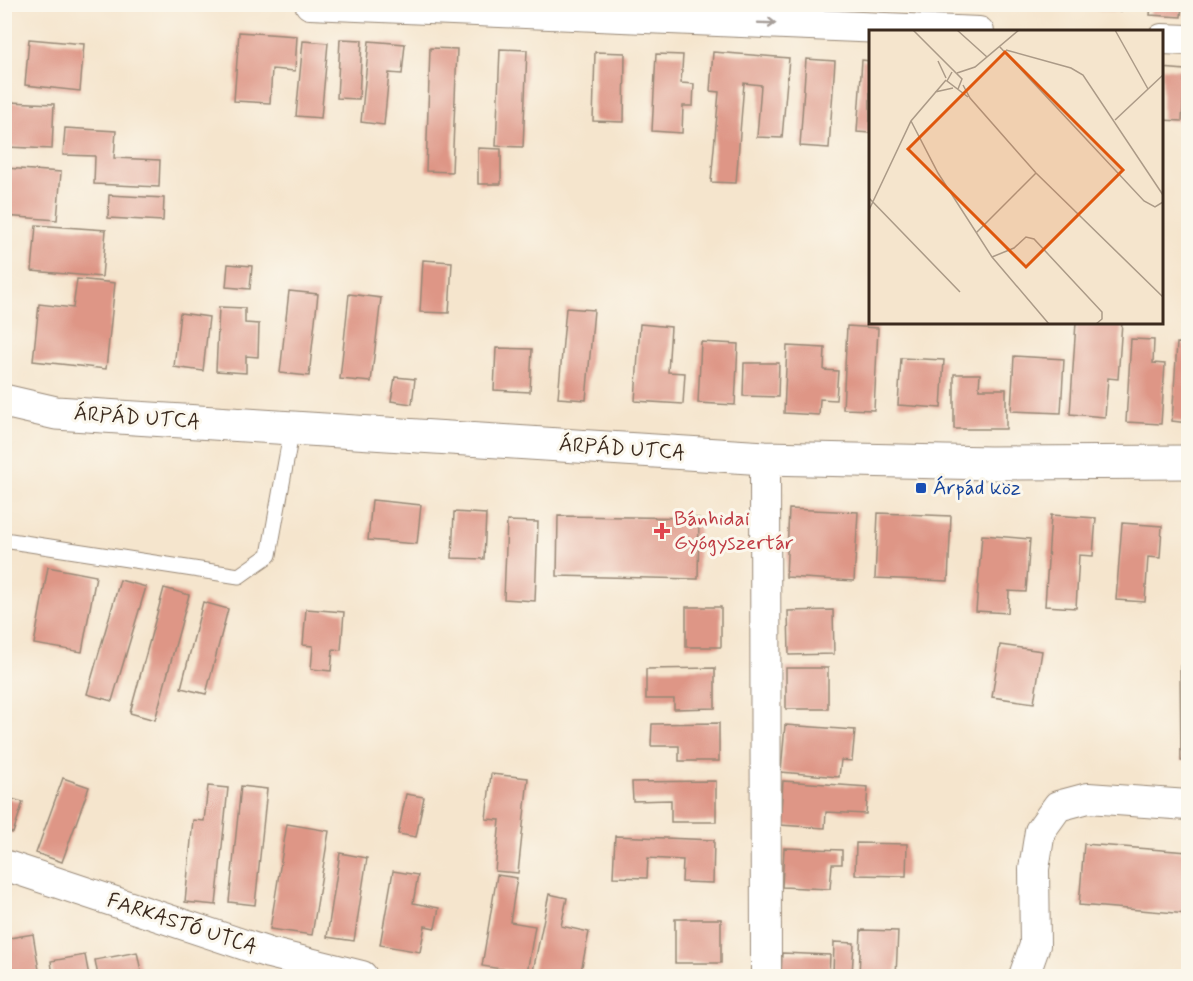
<svg xmlns="http://www.w3.org/2000/svg" width="1193" height="981" viewBox="0 0 1193 981" font-family="Mynerve,sans-serif">
<style>
.building{fill:#de9686}
.lines{fill:none;stroke-linecap:round;stroke-linejoin:round}
.service-casing{stroke:#988876;stroke-width:17}
.minor-casing{stroke:#988876;stroke-width:32}
.tertiary-casing{stroke:#988876;stroke-width:35}
.service{stroke:#fff;stroke-width:15}
.minor{stroke:#fff;stroke-width:30}
.tertiary{stroke:#fff;stroke-width:33}
.oneway{stroke:#a79f9a}
.transit-dot{fill:#1a4fb4;stroke:#fbf7ec;stroke-width:2}
.health-dot{fill:#e0444e;stroke:#fbf7ec;stroke-width:2}
.labels{text-anchor:middle;dominant-baseline:central;stroke-width:6;stroke-linejoin:round;paint-order:stroke}
.street-label{font-size:21px;fill:#3b2a1e;stroke:#fbf7ec}
.transit-label{font-size:21px;fill:#164399;stroke:#fbf7ec;text-anchor:start}
.health-label{font-size:21px;fill:#be3a42;stroke:#fbf7ec;text-anchor:start}
.inset-road{fill:none;stroke:#ab9a87;stroke-width:1.5}
.view{fill:#df570d;fill-opacity:0.15;stroke:#df570d;stroke-width:3}
.inset-edge{fill:none;stroke:#3b2a1e;stroke-width:3}
</style>
<rect width="100%" height="100%" fill="#fbf7ec"/>
<filter id="ink" filterUnits="userSpaceOnUse"><feTurbulence type="fractalNoise" baseFrequency=".0167" numOctaves="2"/><feDisplacementMap in="SourceGraphic" scale="12" xChannelSelector="R" yChannelSelector="G"/><feConvolveMatrix kernelMatrix="1 2 1 2 8 2 1 2 1" color-interpolation-filters="sRGB"/></filter>
<filter id="wash" filterUnits="userSpaceOnUse"><feTurbulence type="fractalNoise" baseFrequency=".008" numOctaves="4" result="noise"/><feDisplacementMap in="SourceGraphic" scale="24" xChannelSelector="R" yChannelSelector="G"/><feGaussianBlur stdDeviation="1.35" result="paint"/><feColorMatrix in="noise" values="0 0 0 0 0 0 0 0 0 0 0 0 0 0 0 0 0 1.4 0 .05"/><feComposite in="paint" operator="in"/></filter>
<g filter="url(#wash)">
<rect width="100%" height="100%" fill="#f5e5cd"/>
<g id="blocks">
<path class="building" d="M 1029,4 L 1059,4 L 1059,8 L 1029,6 Z
M 1096,4 L 1120,4 L 1120,11 L 1096,10 Z
M 1151,4 L 1182,4 L 1181,17 L 1150,15 Z
M 239,32 L 297,36 L 295,71 L 272,69 L 270,103 L 234,101 Z
M 29,39 L 84,44 L 80,91 L 25,85 Z
M 340,39 L 362,40 L 359,99 L 337,98 Z
M 303,41 L 328,43 L 321,118 L 296,116 Z
M 369,41 L 405,44 L 402,74 L 389,73 L 384,125 L 361,122 Z
M 430,48 L 457,49 L 452,172 L 426,171 Z
M 500,49 L 527,50 L 523,147 L 496,146 Z
M 595,52 L 625,53 L 624,122 L 593,121 Z
M 713,52 L 789,58 L 782,138 L 757,137 L 761,85 L 744,83 L 736,183 L 711,182 L 719,92 L 710,91 Z
M 656,54 L 683,55 L 681,83 L 694,84 L 693,106 L 683,106 L 682,133 L 652,131 Z
M 806,59 L 835,61 L 829,148 L 800,146 Z
M 862,60 L 870,61 L 870,133 L 857,132 Z
M 1162,68 L 1185,70 L 1182,121 L 1162,120 Z
M 9,102 L 54,104 L 52,149 L 7,147 Z
M 65,128 L 116,131 L 114,158 L 160,160 L 159,187 L 94,184 L 95,156 L 63,155 Z
M 478,148 L 501,149 L 501,184 L 478,184 Z
M 5,168 L 61,172 L 57,220 L 4,216 Z
M 109,195 L 164,198 L 163,221 L 108,218 Z
M 36,225 L 106,230 L 102,277 L 32,271 Z
M 423,260 L 452,262 L 449,313 L 420,312 Z
M 228,264 L 252,266 L 250,289 L 226,287 Z
M 77,279 L 115,283 L 106,369 L 33,361 L 39,304 L 73,308 Z
M 289,291 L 318,294 L 309,376 L 280,373 Z
M 349,294 L 381,298 L 371,382 L 340,379 Z
M 219,307 L 245,308 L 245,323 L 259,324 L 258,357 L 246,356 L 246,373 L 216,371 Z
M 566,308 L 594,310 L 586,400 L 558,398 Z
M 180,313 L 209,317 L 203,371 L 174,367 Z
M 1076,322 L 1122,322 L 1118,379 L 1108,378 L 1105,417 L 1070,414 Z
M 640,324 L 671,327 L 668,372 L 685,373 L 683,404 L 635,401 Z
M 847,326 L 878,328 L 874,410 L 843,409 Z
M 1131,339 L 1154,340 L 1153,363 L 1165,364 L 1161,424 L 1126,422 Z
M 701,342 L 738,344 L 735,405 L 698,403 Z
M 1177,343 L 1188,344 L 1188,423 L 1172,421 Z
M 787,346 L 825,348 L 824,370 L 838,371 L 836,400 L 820,399 L 819,415 L 784,413 Z
M 496,348 L 532,349 L 530,392 L 494,390 Z
M 1014,356 L 1064,359 L 1061,413 L 1011,411 Z
M 901,358 L 944,360 L 941,408 L 898,405 Z
M 744,363 L 779,363 L 778,397 L 743,396 Z
M 954,374 L 980,374 L 979,389 L 1006,389 L 1006,429 L 954,429 Z
M 395,377 L 415,379 L 412,404 L 391,401 Z
M 372,500 L 421,505 L 417,544 L 368,540 Z
M 789,509 L 858,512 L 854,581 L 786,577 Z
M 454,512 L 486,514 L 484,559 L 452,558 Z
M 878,513 L 951,516 L 948,581 L 875,578 Z
M 1051,515 L 1096,518 L 1093,556 L 1079,555 L 1076,608 L 1045,606 Z
M 558,516 L 699,518 L 698,579 L 557,576 Z
M 507,521 L 538,522 L 535,601 L 504,599 Z
M 1122,523 L 1162,526 L 1160,558 L 1148,557 L 1145,602 L 1116,600 Z
M 982,535 L 1030,539 L 1026,592 L 1009,591 L 1008,613 L 976,611 Z
M 48,567 L 96,576 L 82,652 L 34,644 Z
M 120,580 L 146,587 L 112,701 L 87,694 Z
M 164,588 L 189,595 L 155,720 L 130,713 Z
M 203,602 L 228,609 L 206,694 L 181,688 Z
M 686,607 L 721,607 L 721,647 L 686,647 Z
M 306,609 L 344,612 L 341,650 L 333,649 L 331,671 L 311,669 L 313,646 L 303,645 Z
M 833,610 L 834,654 L 789,655 L 788,611 Z
M 1000,645 L 1042,651 L 1034,703 L 992,697 Z
M 1188,665 L 1188,761 L 1181,761 L 1180,666 Z
M 715,668 L 715,708 L 674,709 L 674,699 L 646,699 L 646,669 Z
M 786,668 L 828,668 L 828,709 L 786,709 Z
M 719,723 L 719,761 L 679,761 L 679,746 L 651,746 L 652,724 Z
M 785,725 L 855,730 L 852,761 L 841,760 L 839,777 L 781,772 Z
M 491,774 L 528,778 L 518,873 L 495,871 L 500,820 L 486,819 Z
M 63,778 L 89,787 L 62,862 L 36,853 Z
M 716,781 L 716,822 L 671,822 L 671,800 L 633,801 L 632,782 Z
M 783,781 L 868,787 L 866,814 L 826,812 L 825,828 L 780,825 Z
M 208,786 L 228,788 L 216,905 L 185,902 L 193,820 L 204,821 Z
M 241,786 L 267,789 L 255,905 L 229,902 Z
M 406,794 L 424,797 L 416,837 L 398,834 Z
M 4,797 L 23,802 L 13,833 L 4,831 Z
M 287,824 L 329,831 L 312,935 L 270,929 Z
M 615,836 L 714,840 L 713,883 L 682,882 L 683,860 L 648,858 L 647,878 L 613,877 Z
M 856,843 L 907,844 L 906,876 L 855,875 Z
M 1084,844 L 1188,852 L 1188,914 L 1079,905 Z
M 784,848 L 842,850 L 842,864 L 832,864 L 830,889 L 782,887 Z
M 340,853 L 367,858 L 354,941 L 327,937 Z
M 393,871 L 418,875 L 413,903 L 439,908 L 435,928 L 425,926 L 420,952 L 380,945 Z
M 497,875 L 517,878 L 510,922 L 535,926 L 527,973 L 482,966 Z
M 549,894 L 567,898 L 561,926 L 589,932 L 580,976 L 559,976 L 533,971 Z
M 675,919 L 721,919 L 721,963 L 675,963 Z
M 861,930 L 898,931 L 896,976 L 859,976 Z
M 33,934 L 40,976 L 4,976 L 4,939 Z
M 834,942 L 854,943 L 852,974 L 833,974 Z
M 137,952 L 142,976 L 98,976 L 95,960 Z
M 782,953 L 830,955 L 829,976 L 781,976 Z
M 85,955 L 89,976 L 53,976 L 51,961 Z"/>
</g>
</g>
<g filter="url(#ink)">
<use href="#blocks" fill-opacity="0" stroke="#988876" stroke-width="1.5"/>
<g class="lines">
<g class="service-casing">
<path id="service" d="M 4,540 L 239,576 L 269,555 L 292,428"/>
</g>
<g class="minor-casing">
<path id="minor" d="M 310,4 L 979,32
M 1162,39 L 1188,40
M 765,458 L 766,976
M 4,865 L 269,953 L 362,976
M 1024,976 L 1035,945 L 1034,869 L 1040,831 L 1058,806 L 1088,798 L 1188,805"/>
</g>
<g class="tertiary-casing">
<path id="tertiary" d="M 4,401 L 56,413 L 765,458 L 990,463 L 1188,462"/>
</g>
<use href="#service" class="service"/>
<use href="#minor" class="minor"/>
<use href="#tertiary" class="tertiary"/>
</g>
<defs><path id="oneway-shaft" d="M-6 0H5M1.5-3L5.5 0L1.5 3" fill="none" stroke-width="1.6" stroke-linecap="round" stroke-linejoin="round" transform="scale(1.5)"/></defs>
<use class="oneway" href="#oneway-shaft" transform="translate(767 23) rotate(2)"/>
</g>
<rect class="transit-dot" x="915" y="482" width="12" height="12" rx="3"/>
<path class="health-dot" d="M659 522h6v6h6v6h-6v6h-6v-6h-6v-6h6z"/>
<g class="labels">
<g class="street-label">
<text transform="translate(137 418) rotate(4)">ÁRPÁD UTCA</text>
<text transform="translate(622 449) rotate(4)">ÁRPÁD UTCA</text>
<text transform="translate(182 924) rotate(18)">FARKASTÓ UTCA</text>
</g>
<g class="transit-label">
<text x="933" y="488">Árpád köz</text>
</g>
<g class="health-label">
<text x="674" y="519">Bánhidai<tspan x="674" dy="24">Gyógyszertár</tspan></text>
</g>
</g>
<g transform="translate(869 30)">
<rect width="294" height="294" fill="#f5e5cd"/>
<path class="inset-road" d="M 44,0 L 93,49 L 89,59M 88,0 L 118,27M 246,0 L 279,59M 130,16 L 275,171 L 286,177 L 294,172M 137,20 L 202,38 L 214,45 L 294,165M 69,31 L 77,48M 83,42 L 78,51 L 99,67M 88,43 L 106,37 L 150,0M 94,55 L 101,68 L 167,143 L 294,267M 66,62 L 84,58M 246,90 L 294,45M 42,91 L 69,143 L 123,227 L 180,294M 0,168 L 91,262M 0,180 L 42,91 L 77,50M 107,203 L 167,143M 123,227 L 145,218 L 157,207 L 165,209 L 233,282 L 233,289 L 227,294"/>
<path class="view" d="M 136,22 L 254,140 L 157,237 L 39,119 Z"/>
<rect width="294" height="294" class="inset-edge"/>
</g>
<rect width="1193" height="981" fill="none" stroke="#fbf7ec" stroke-width="24"/>
</svg>
